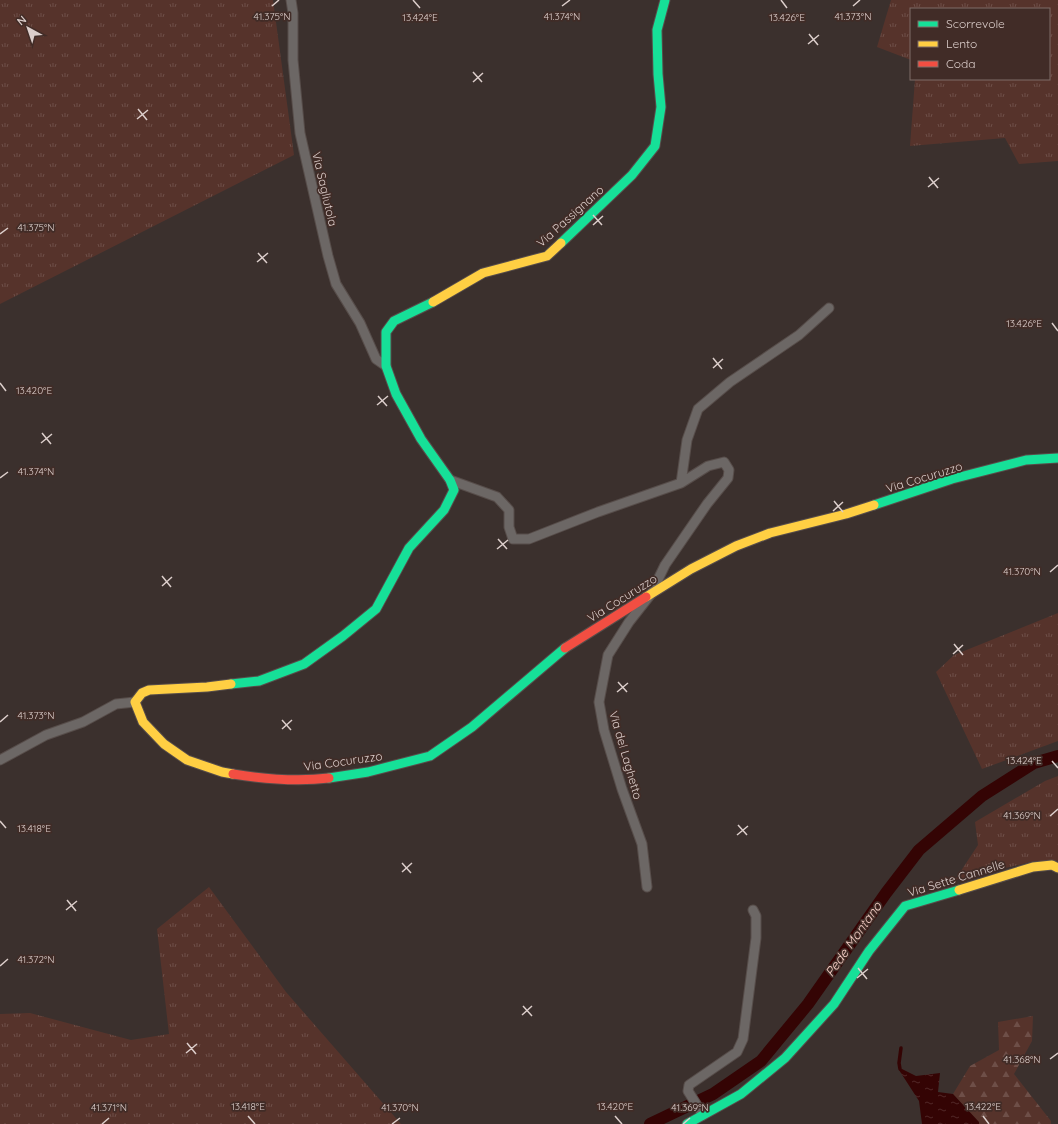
<svg xmlns="http://www.w3.org/2000/svg" width="1058" height="1124" viewBox="0 0 1058 1124" font-family="Quicksand,sans-serif">
<style>
.grass{fill:url(#grass-tufts)}
.forest{fill:url(#forest-firs)}
.water{fill:url(#water-ripples)}
.lines{fill:none;stroke-linecap:round;stroke-linejoin:round}
.stream{stroke:#340404;stroke-width:3.5}
.canal{stroke:#340404;stroke-width:12}
.street-casing{stroke:#574d4a;stroke-width:11}
.fast-casing{stroke:#574d4a;stroke-width:11}
.slow-casing{stroke:#574d4a;stroke-width:11}
.jam-casing{stroke:#574d4a;stroke-width:11}
.street{stroke:#6c6765;stroke-width:9}
.fast{stroke:#16e098;stroke-width:9}
.slow{stroke:#ffcf43;stroke-width:9}
.jam{stroke:#f24e42;stroke-width:9}
.ticks{fill:none;stroke:#dccecb;stroke-width:1.5}
.labels{text-anchor:middle;dominant-baseline:central;stroke-width:3.5;stroke-linejoin:round;paint-order:stroke}
.street-label{font-size:12px;fill:#dccecb;stroke:#412c27}
.water-label{font-size:13px;font-style:italic;fill:#f6cfc6;stroke:#412c27}
.ticks-label{font-size:10px;text-anchor:middle;fill:#dccecb;stroke:#412c27;stroke-width:3.5;stroke-linejoin:round;paint-order:stroke}
</style>
<defs>
<pattern id="grass-tufts" width="24" height="20" patternUnits="userSpaceOnUse"><rect width="24" height="20" fill="#56332b"/><path d="M3 7l-1-3M5 7V3M7 7l1-3M15 17l-1-3M17 17v-4M19 17l1-3" fill="none" stroke="#6e4f48"/></pattern>
<pattern id="forest-firs" width="22" height="20" patternUnits="userSpaceOnUse"><rect width="22" height="20" fill="#56332b"/><path d="M5 1l3.5 6h-7zM16 11l3.5 6h-7z" fill="#6e4f48"/></pattern>
<pattern id="water-ripples" width="26" height="14" patternUnits="userSpaceOnUse"><rect width="26" height="14" fill="#340404"/><path d="M2 4q2-2 4 0t4 0M15 11q2-2 4 0t4 0" fill="none" stroke="#512727"/></pattern>
</defs>
<rect width="100%" height="100%" fill="#3b302d"/>
<path class="grass" d="M 0,0 L 273,0 L 294,155 L 0,304 Z
M 891,0 L 1058,0 L 1058,161 L 1019,164 L 1005,138 L 910,146 L 915,79 L 1049,79 L 1049,9 L 911,9 L 911,60 L 877,47 Z
M 1058,613 L 1058,741 L 982,769 L 936,672 L 954,655 Z
M 1058,776 L 1058,861 L 1035,861 L 955,880 L 978,845 L 975,822 L 1045,781 Z
M 209,887 L 286,992 L 401,1124 L 0,1124 L 0,1014 L 30,1013 L 131,1040 L 169,1034 L 157,929 Z"/>
<path class="forest" d="M 1033,1016 L 1032,1041 L 1014,1074 L 1051,1121 L 1051,1124 L 979,1124 L 978,1122 L 953,1094 L 970,1066 L 999,1050 L 998,1022 Z"/>
<path class="water" d="M 902,1069 L 916,1076 L 940,1073 L 938,1092 L 953,1094 L 979,1122 L 979,1124 L 922,1124 L 919,1101 L 899,1070 Z"/>
<g class="lines">
<path class="stream" d="M 900,1069 L 899,1063 L 901,1048"/>
<path class="canal" d="M 650,1124 L 713,1094 L 761,1061 L 808,1004 L 886,893 L 919,850 L 982,796 L 1034,763 L 1058,756"/>
<g class="street-casing">
<path id="street" d="M 291,0 L 293,13 L 293,60 L 300,133 L 328,256 L 336,284 L 360,323 L 376,359 L 386,366
M 450,480 L 497,497 L 509,510 L 509,527 L 513,539 L 529,539 L 598,512 L 681,483 L 708,466 L 724,462 L 729,470 L 728,478 L 707,504 L 665,565 L 651,594 L 629,622 L 608,655 L 599,702 L 604,730 L 622,789 L 642,844 L 647,887
M 681,483 L 687,440 L 698,409 L 730,382 L 799,335 L 829,308
M 0,760 L 46,735 L 83,722 L 116,704 L 135,702
M 703,1115 L 688,1091 L 689,1085 L 737,1052 L 743,1039 L 756,938 L 756,916 L 753,910"/>
</g>
<g class="fast-casing">
<path id="fast" d="M 561,243 L 632,175 L 655,146 L 661,107 L 658,74 L 657,30 L 665,0
M 874,505 L 952,479 L 1026,460 L 1058,458
M 231,684 L 259,681 L 304,664 L 343,636 L 376,609 L 409,548 L 444,510 L 454,490 L 450,480 L 421,439 L 396,394 L 386,366 L 386,332 L 394,321 L 433,302
M 329,778 L 368,772 L 430,756 L 472,727 L 565,648
M 687,1124 L 741,1094 L 785,1058 L 834,1004 L 869,951 L 905,906 L 959,890"/>
</g>
<g class="slow-casing">
<path id="slow" d="M 433,302 L 483,273 L 547,256 L 561,243
M 646,597 L 691,569 L 736,546 L 770,533 L 846,514 L 874,505
M 231,684 L 207,687 L 149,690 L 142,693 L 135,702 L 143,722 L 164,744 L 187,760 L 222,772 L 233,774
M 959,890 L 1033,867 L 1052,865 L 1058,868"/>
</g>
<g class="jam-casing">
<path id="jam" d="M 565,648 L 646,597
M 233,774 C 264,779 297,782 329,778"/>
</g>
<use href="#street" class="street"/>
<use href="#fast" class="fast"/>
<use href="#slow" class="slow"/>
<use href="#jam" class="jam"/>
</g>
<path class="ticks" d="M 413,0 L 420,8M 781,0 L 787,8M 272,6 L 279,0M 562,6 L 570,0M 853,6 L 860,0M 809,34 L 818,45M 808,44 L 819,35M 473,72 L 482,82M 473,82 L 483,73M 138,109 L 147,120M 137,119 L 148,110M 929,177 L 938,188M 928,187 L 939,178M 593,215 L 602,225M 593,225 L 603,216M 0,234 L 8,228M 258,253 L 267,263M 257,262 L 268,253M 1052,323 L 1058,331M 713,358 L 722,369M 713,368 L 723,359M 0,383 L 6,391M 378,396 L 387,406M 377,405 L 388,396M 42,433 L 51,444M 41,443 L 52,434M 0,478 L 8,472M 834,501 L 843,512M 833,511 L 843,502M 498,539 L 507,549M 497,549 L 508,540M 1050,572 L 1058,565M 162,576 L 171,587M 162,586 L 172,577M 954,644 L 963,655M 953,654 L 963,645M 618,682 L 627,692M 617,692 L 628,683M 282,720 L 291,730M 0,722 L 8,715M 282,729 L 292,720M 1052,761 L 1058,768M 1050,816 L 1058,809M 0,821 L 6,828M 738,825 L 747,835M 737,835 L 748,826M 402,863 L 411,873M 402,872 L 412,863M 67,900 L 76,911M 66,910 L 77,901M 0,966 L 8,959M 858,968 L 867,979M 857,978 L 868,969M 523,1006 L 532,1016M 522,1015 L 532,1006M 187,1043 L 196,1054M 186,1053 L 197,1044M 1050,1059 L 1058,1053M 248,1116 L 255,1124M 615,1116 L 622,1124M 983,1116 L 989,1124M 102,1124 L 109,1118M 392,1124 L 400,1118M 683,1124 L 690,1118"/>
<g class="labels">
<g class="street-label">
<text transform="translate(325 189) rotate(77)">Via Sagliutola</text>
<text transform="translate(570 216) rotate(-42)">Via Passignano</text>
<text transform="translate(924 477) rotate(-17)">Via Cocuruzzo</text>
<text transform="translate(622 598) rotate(-32)">Via Cocuruzzo</text>
<text transform="translate(626 755) rotate(74)">Via del Laghetto</text>
<text transform="translate(343 761) rotate(-8)">Via Cocuruzzo</text>
<text transform="translate(956 878) rotate(-17)">Via Sette Cannelle</text>
</g>
<g class="water-label">
<text transform="translate(853 939) rotate(-55)">Pede Montano</text>
</g>
</g>
<g class="ticks-label">
<text x="272" y="20">41.375°N</text>
<text x="562" y="20">41.374°N</text>
<text x="853" y="20">41.373°N</text>
<text x="420" y="21">13.424°E</text>
<text x="787" y="21">13.426°E</text>
<text x="36" y="231">41.375°N</text>
<text x="1024" y="327">13.426°E</text>
<text x="34" y="394">13.420°E</text>
<text x="36" y="475">41.374°N</text>
<text x="1022" y="575">41.370°N</text>
<text x="36" y="719">41.373°N</text>
<text x="1024" y="764">13.424°E</text>
<text x="1022" y="819">41.369°N</text>
<text x="34" y="832">13.418°E</text>
<text x="36" y="963">41.372°N</text>
<text x="1022" y="1063">41.368°N</text>
<text x="248" y="1110">13.418°E</text>
<text x="615" y="1110">13.420°E</text>
<text x="983" y="1110">13.422°E</text>
<text x="109" y="1111">41.371°N</text>
<text x="400" y="1111">41.370°N</text>
<text x="690" y="1111">41.369°N</text>
</g>
<rect x="910" y="8" width="140" height="72" fill="#412c27" stroke="#7f6d69"/>
<rect x="918" y="21" width="20" height="6" fill="#16e098" stroke="#7f6d69"/>
<text x="946" y="28" font-size="12" fill="#dccecb">Scorrevole</text>
<rect x="918" y="41" width="20" height="6" fill="#ffcf43" stroke="#7f6d69"/>
<text x="946" y="48" font-size="12" fill="#dccecb">Lento</text>
<rect x="918" y="61" width="20" height="6" fill="#f24e42" stroke="#7f6d69"/>
<text x="946" y="68" font-size="12" fill="#dccecb">Coda</text>
<g transform="translate(28 28) rotate(320)" stroke="#412c27" stroke-width="3" paint-order="stroke">
<path d="M0-3L7 15L0 10L-7 15Z" fill="#dccecb"/>
<text y="-6" font-size="11" font-weight="bold" text-anchor="middle" fill="#dccecb">N</text>
</g>
</svg>
